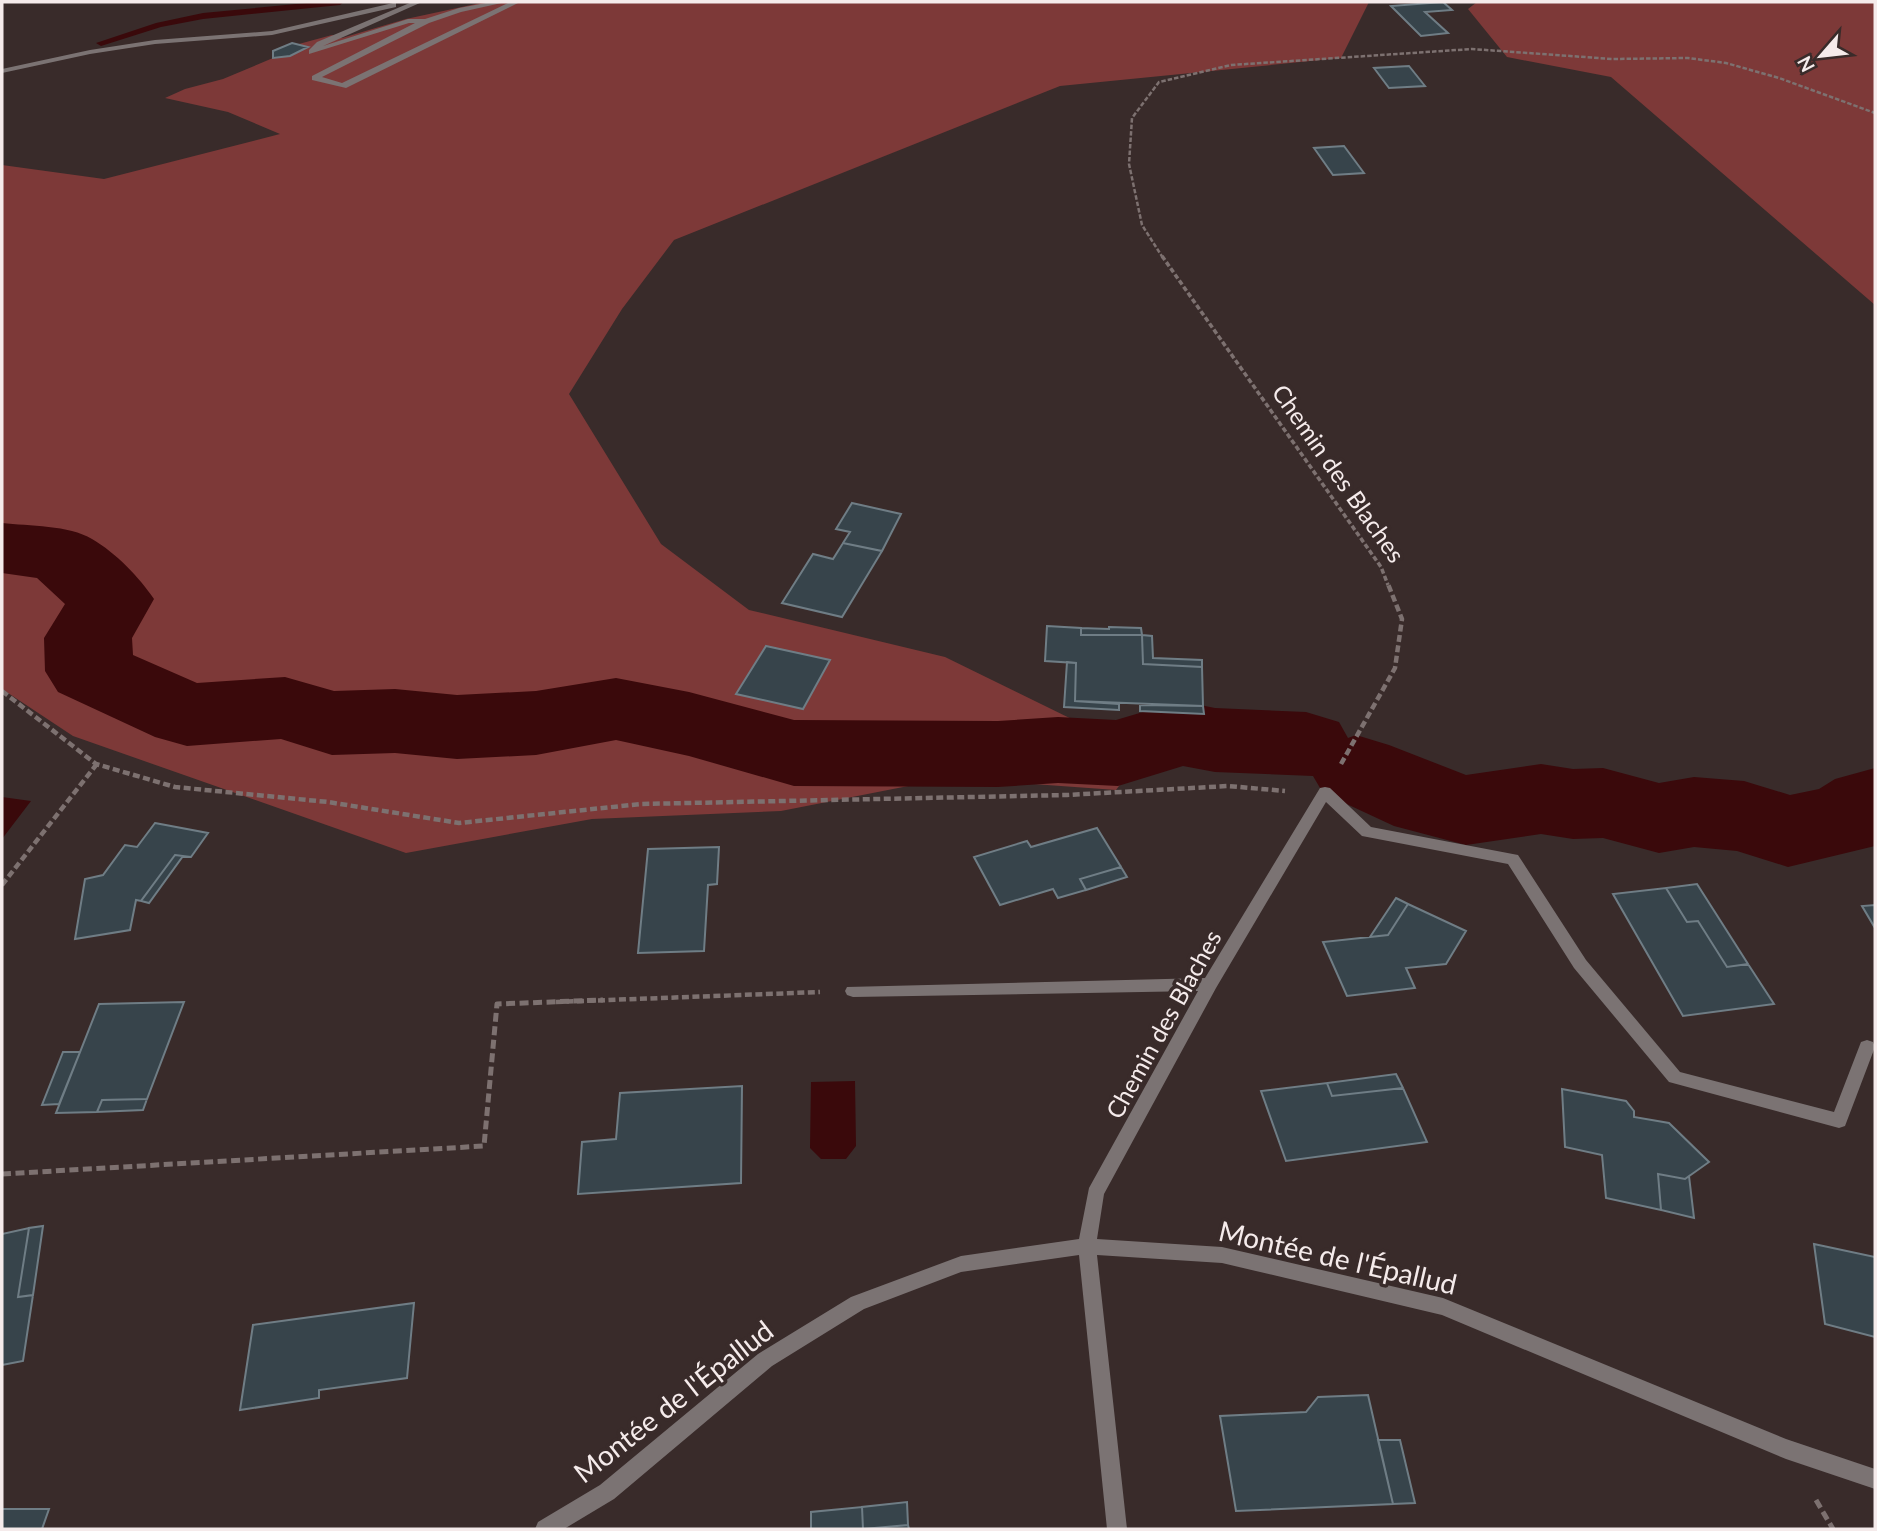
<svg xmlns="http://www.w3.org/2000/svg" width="1877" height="1531" viewBox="0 0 1877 1531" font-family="Lato,sans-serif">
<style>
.green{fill:#7d3938}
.water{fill:#3a090b}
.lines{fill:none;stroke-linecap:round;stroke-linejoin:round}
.stream{fill:#3a090b;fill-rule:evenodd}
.river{fill:#3a090b;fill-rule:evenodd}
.building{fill:#37444b;stroke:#6f7d85;stroke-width:2}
.path-far3{stroke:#7d7170;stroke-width:2.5;stroke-dasharray:4.5 2;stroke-linecap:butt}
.path-far2{stroke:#7d7170;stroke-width:3.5;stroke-dasharray:5 2.5;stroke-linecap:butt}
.path-far1{stroke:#7d7170;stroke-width:4.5;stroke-dasharray:7 3.5;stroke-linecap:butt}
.path{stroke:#7d7170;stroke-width:5;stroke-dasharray:9 4.5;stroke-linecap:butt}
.street{fill:#7b7373;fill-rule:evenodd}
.labels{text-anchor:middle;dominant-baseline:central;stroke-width:7;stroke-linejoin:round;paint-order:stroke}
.street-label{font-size:24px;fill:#f5ebeb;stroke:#392b2a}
.near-street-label{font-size:28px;fill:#f5ebeb;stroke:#392b2a}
</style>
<rect width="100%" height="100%" fill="#392b2a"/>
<path class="green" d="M 485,2 L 1369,2 L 1341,58 L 1060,86 L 674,240 L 622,309 L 569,394 L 661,544 L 749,610 L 945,657 L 1143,754 L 1116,790 L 949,778 L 781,811 L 592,819 L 406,853 L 73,736 L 2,689 L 2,165 L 104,179 L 280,134 L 228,112 L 165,98 L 185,89 L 223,79 L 273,58 L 273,51 L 332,35 L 342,38 L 406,19 Z
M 1477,2 L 1875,2 L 1875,305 L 1611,77 L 1507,57 L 1468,9 Z"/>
<path class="water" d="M 2,797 L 31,801 L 2,839 Z
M 855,1081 L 856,1146 L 846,1159 L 821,1159 L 810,1148 L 811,1082 Z"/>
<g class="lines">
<path class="stream" d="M 317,2 L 344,2 L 340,5 L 203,19 L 161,27 L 101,46 L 96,43 L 156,23 L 203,13 Z"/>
<path class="river" d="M 2,523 C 29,526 69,525 92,539 C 116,553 139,577 154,599 L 132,638 L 133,655 L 197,683 L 285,677 L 334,691 L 395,689 L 457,695 L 536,691 L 616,678 L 689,692 L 794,720 L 998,721 L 1058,717 L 1116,720 L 1180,701 L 1215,708 L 1306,712 L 1339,722 L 1348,738 L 1356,735 L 1389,745 L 1466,775 L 1541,764 L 1573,769 L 1603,768 L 1659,783 L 1694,777 L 1744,781 L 1790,795 L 1819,789 L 1835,779 L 1875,768 L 1875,846 L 1788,867 L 1737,851 L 1694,847 L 1659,853 L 1603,838 L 1573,839 L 1541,834 L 1466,845 L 1394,826 L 1323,793 L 1313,776 L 1215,772 L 1183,766 L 1118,786 L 1058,783 L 998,787 L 794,786 L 689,756 L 616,740 L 536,755 L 457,759 L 395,753 L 332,755 L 281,739 L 187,746 L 155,737 L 58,692 L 45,671 L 44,638 L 65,604 L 37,578 L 2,573 Z"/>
</g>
<path class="building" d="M 1443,2 L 1452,10 L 1425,12 L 1448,33 L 1421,36 L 1391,6 Z
M 292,43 L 308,47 L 290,56 L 273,58 L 273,51 Z
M 1409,66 L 1425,86 L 1389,88 L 1374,68 Z
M 1344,146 L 1364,173 L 1333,175 L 1314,148 Z
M 852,503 L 901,514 L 882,551 L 843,543 L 850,532 L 836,529 Z
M 843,543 L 882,551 L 842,617 L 782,603 L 813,554 L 833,559 Z
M 1047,626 L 1081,628 L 1081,635 L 1142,635 L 1143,664 L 1202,667 L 1203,706 L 1075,701 L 1076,663 L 1045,661 Z
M 1109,627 L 1141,628 L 1142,635 L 1081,635 L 1081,628 L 1109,629 Z
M 1142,635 L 1152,636 L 1153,658 L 1202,660 L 1202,667 L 1143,664 Z
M 766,646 L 830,660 L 803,709 L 736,694 Z
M 1067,662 L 1076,663 L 1075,701 L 1119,704 L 1119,710 L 1064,707 Z
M 1140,705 L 1203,706 L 1204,714 L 1140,711 Z
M 155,823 L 208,833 L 191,857 L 175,855 L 141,901 L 136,900 L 130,930 L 75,939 L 85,879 L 103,875 L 125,845 L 137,847 Z
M 1097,828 L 1121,867 L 1080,879 L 1086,890 L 1058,898 L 1053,889 L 1000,905 L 974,857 L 1027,841 L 1031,847 Z
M 719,847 L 717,884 L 708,885 L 704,951 L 638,953 L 648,849 Z
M 175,855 L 183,856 L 149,903 L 141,901 Z
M 1121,867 L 1127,877 L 1086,890 L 1080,879 Z
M 1697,884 L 1748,964 L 1727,967 L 1698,921 L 1687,922 L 1666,888 Z
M 1666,888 L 1687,922 L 1698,921 L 1727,967 L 1748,964 L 1774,1004 L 1683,1016 L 1613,894 Z
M 1396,898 L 1408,904 L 1388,935 L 1370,937 Z
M 1408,904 L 1466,931 L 1446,964 L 1406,968 L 1415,988 L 1347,996 L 1323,942 L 1388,935 Z
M 1875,905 L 1875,928 L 1862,906 Z
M 184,1002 L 147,1099 L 102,1100 L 97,1112 L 56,1113 L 99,1004 Z
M 63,1052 L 80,1052 L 59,1104 L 42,1105 Z
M 1396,1074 L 1403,1088 L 1332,1096 L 1327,1083 Z
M 1327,1083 L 1332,1096 L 1403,1088 L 1427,1142 L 1286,1161 L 1261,1091 Z
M 742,1086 L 741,1183 L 578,1194 L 582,1142 L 616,1139 L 620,1093 Z
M 1562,1089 L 1626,1101 L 1634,1111 L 1634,1117 L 1669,1123 L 1709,1162 L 1685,1179 L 1658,1174 L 1661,1210 L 1606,1198 L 1602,1155 L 1565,1147 Z
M 147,1099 L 143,1110 L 97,1112 L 102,1100 Z
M 1658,1174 L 1685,1179 L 1689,1176 L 1694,1218 L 1661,1210 Z
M 43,1226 L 33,1295 L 18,1297 L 29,1228 Z
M 29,1228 L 18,1297 L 33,1295 L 23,1361 L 2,1365 L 2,1234 Z
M 1814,1244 L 1875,1257 L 1875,1337 L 1825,1324 Z
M 414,1303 L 407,1378 L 319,1390 L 319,1398 L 240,1410 L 253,1325 Z
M 1368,1395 L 1393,1504 L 1236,1511 L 1220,1416 L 1306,1412 L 1318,1397 Z
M 1378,1440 L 1400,1440 L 1415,1503 L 1393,1504 Z
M 907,1502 L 908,1525 L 863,1529 L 862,1507 Z
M 862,1507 L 863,1529 L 908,1525 L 909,1529 L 811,1529 L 811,1512 Z
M 2,1509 L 49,1509 L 42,1529 L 2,1529 Z"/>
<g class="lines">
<path class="path-far3" d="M 1163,258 L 1142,225 L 1129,164 L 1132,118 L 1159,82 L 1231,65 L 1472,49 L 1612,59 L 1688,58 L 1726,63 L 1779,78 L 1875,113"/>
<path class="path-far2" d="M 1162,256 L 1381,567 L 1388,585"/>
<path class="path-far1" d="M 2,691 L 96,764 L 175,787 L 328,802 L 459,823 L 641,804 L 1067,795 L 1228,786 L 1285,791
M 1341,764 L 1395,668 L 1402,619 L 1388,584
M 2,885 L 96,765
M 556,1002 L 820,992"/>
<path class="path" d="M 2,1174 L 484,1146 L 497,1004 L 603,1000
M 1816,1500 L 1833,1529"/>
<path class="street" d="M 412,2 L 422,2 L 323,46 L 408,19 L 425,19 L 459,8 L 491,2 L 506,2 L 461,12 L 429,23 L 322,77 L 342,83 L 510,2 L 520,2 L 346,88 L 312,80 L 312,76 L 415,23 L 409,23 L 309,54 L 309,50 L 317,42 Z
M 393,3 L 396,3 L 396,7 L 272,35 L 155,44 L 90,54 L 2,73 L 2,69 L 90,50 L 155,40 L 272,31 Z
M 1325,787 L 1330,788 L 1371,827 L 1518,855 L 1586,960 L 1680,1072 L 1834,1112 L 1861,1042 L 1867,1040 L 1873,1042 L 1875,1047 L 1845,1126 L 1839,1128 L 1669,1082 L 1574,968 L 1508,864 L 1362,836 L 1326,802 L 1216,988 L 1104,1194 L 1097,1239 L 1222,1247 L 1443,1298 L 1786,1439 L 1875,1469 L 1875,1489 L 1786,1459 L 1442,1315 L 1222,1263 L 1097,1255 L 1127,1529 L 1107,1529 L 1079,1255 L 961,1272 L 864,1309 L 772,1366 L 614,1499 L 564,1529 L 535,1529 L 538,1522 L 600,1485 L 758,1354 L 851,1297 L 961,1256 L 1079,1239 L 1089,1188 L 1198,991 L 853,997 L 847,995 L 845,991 L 847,987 L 1205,978 L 1320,788 Z"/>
</g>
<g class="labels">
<g class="street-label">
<text transform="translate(1339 473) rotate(55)">Chemin des Blaches</text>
<text transform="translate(1163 1024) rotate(-61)">Chemin des Blaches</text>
</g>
<g class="near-street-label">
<text transform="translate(1338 1257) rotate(13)">Montée de l'Épallud</text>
<text transform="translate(673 1401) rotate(-38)">Montée de l'Épallud</text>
</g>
</g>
<rect width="1877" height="1531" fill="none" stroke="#f5ebeb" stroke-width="7"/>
<g transform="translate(1821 56) rotate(242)" stroke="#392b2a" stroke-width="5" paint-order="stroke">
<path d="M0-5L12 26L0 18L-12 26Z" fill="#f5ebeb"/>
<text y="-10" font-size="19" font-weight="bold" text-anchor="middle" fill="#f5ebeb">N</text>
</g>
</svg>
